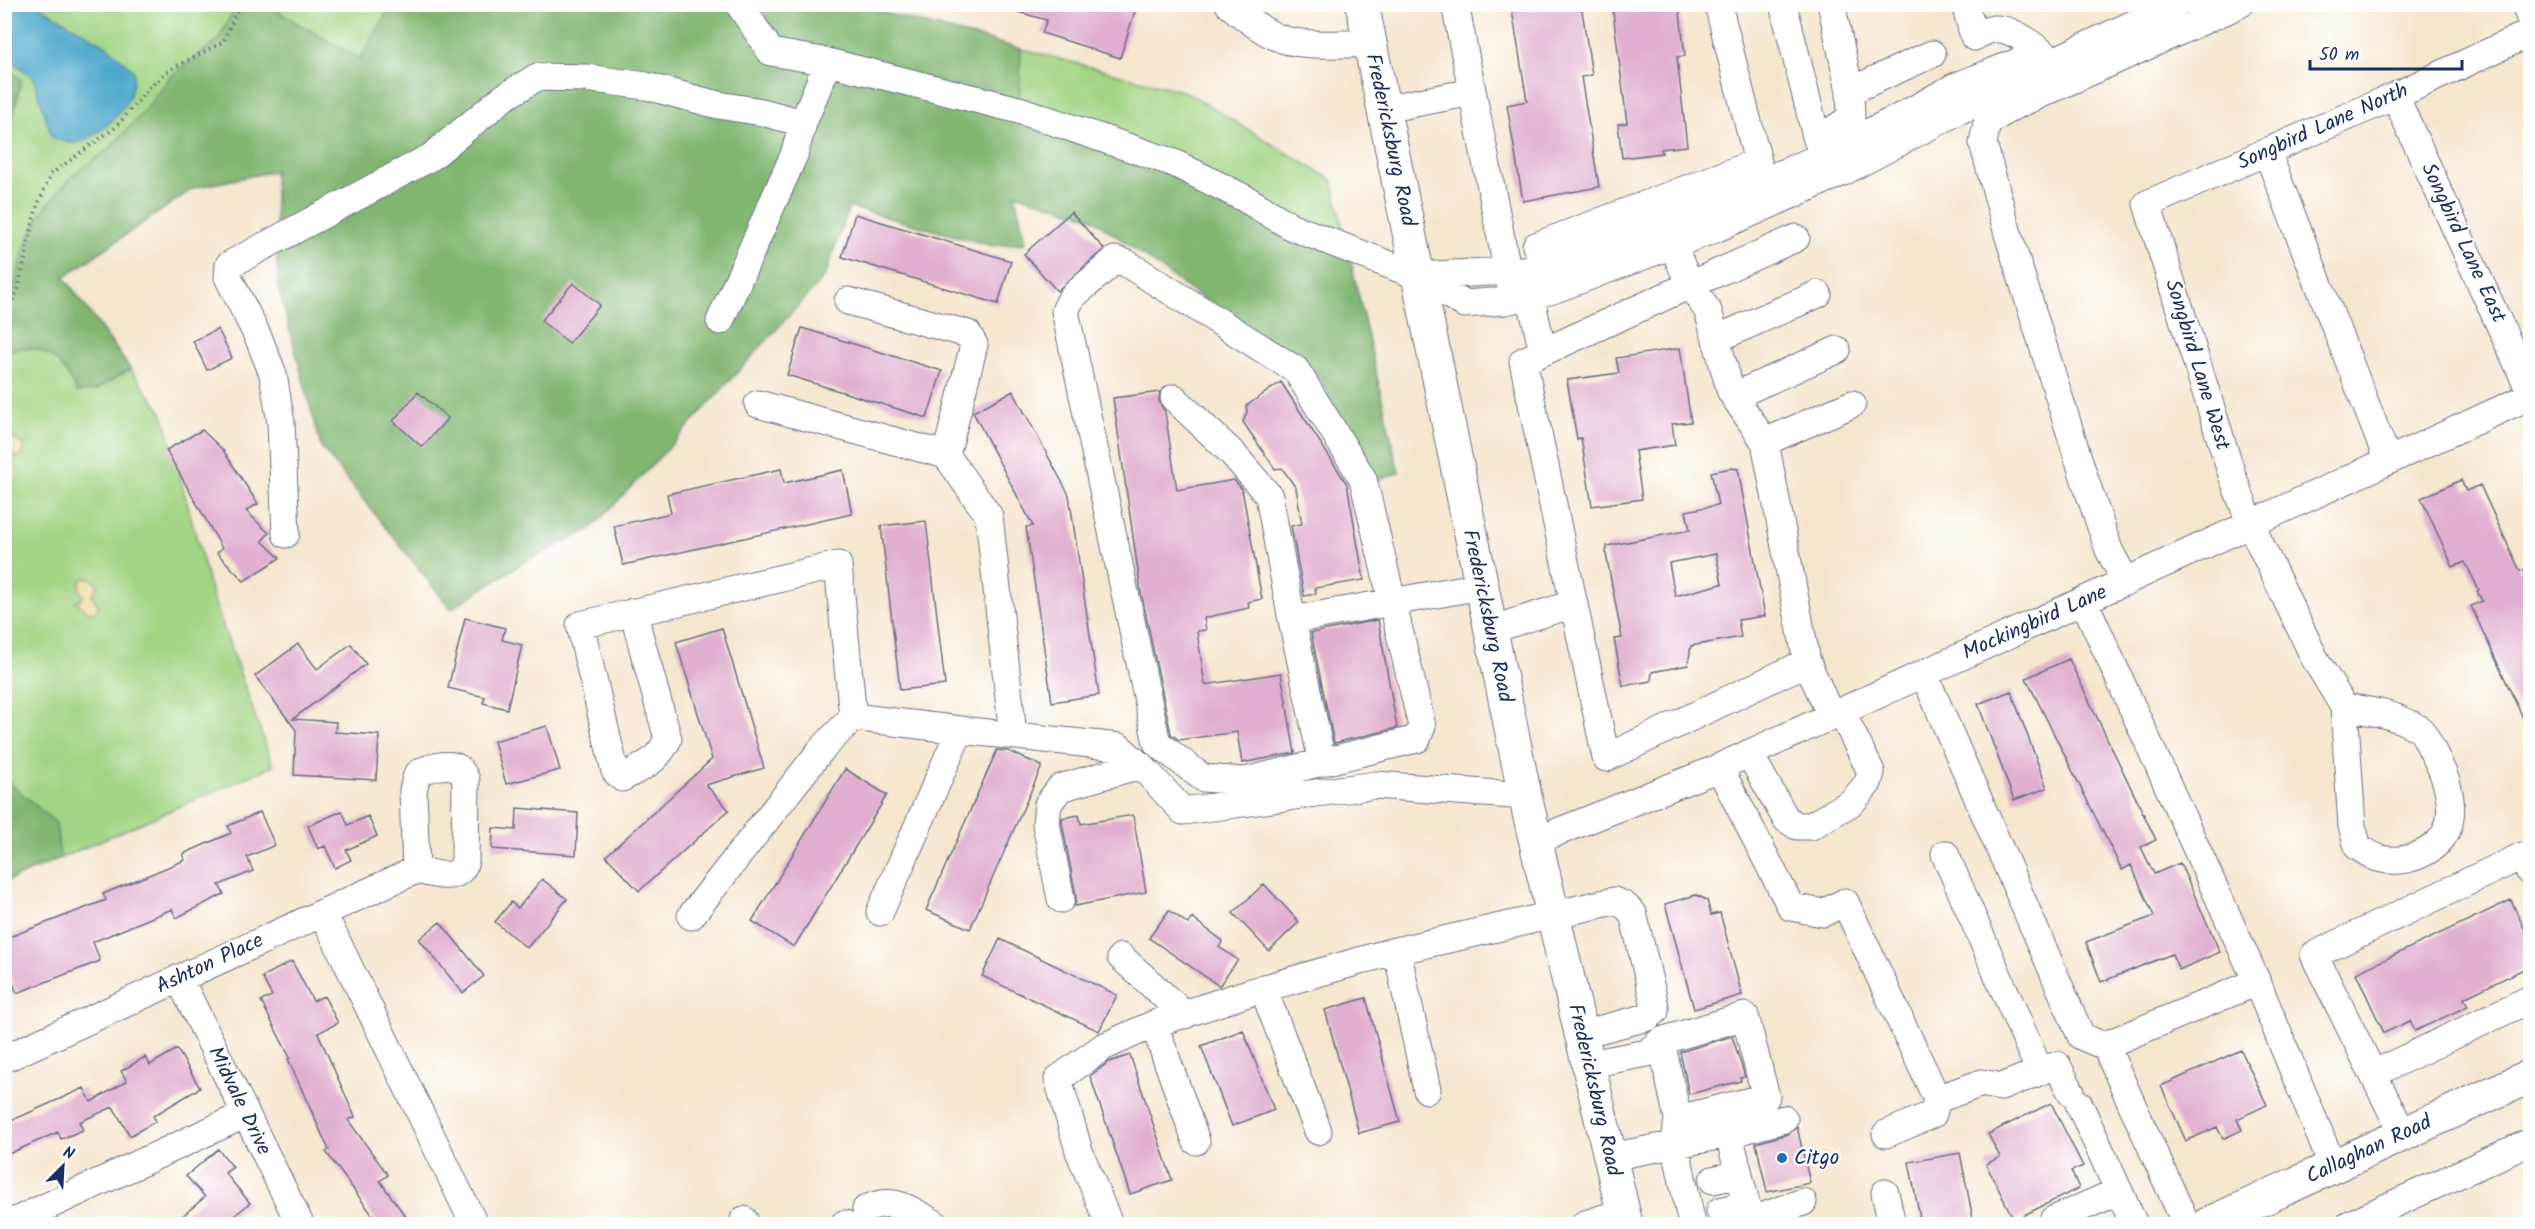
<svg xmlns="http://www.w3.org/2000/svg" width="2535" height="1229" viewBox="0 0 2535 1229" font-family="Kalam,sans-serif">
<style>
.green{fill:#a2d483;stroke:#5e8270;stroke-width:1.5}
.forest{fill:#81b671;stroke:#4e7268;stroke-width:1.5}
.sand{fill:#eeda9e;stroke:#84847e;stroke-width:1.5}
.water{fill:#4da9cb;stroke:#346c94;stroke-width:1.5}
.building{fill:#e0aece;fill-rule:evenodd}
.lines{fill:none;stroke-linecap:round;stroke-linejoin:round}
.minor-casing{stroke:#676f85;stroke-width:29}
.major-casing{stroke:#676f85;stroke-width:35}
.path{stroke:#676f85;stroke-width:4;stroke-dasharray:1.5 4.5;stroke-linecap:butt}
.minor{stroke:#fff;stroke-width:27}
.major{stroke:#fff;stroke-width:33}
.poi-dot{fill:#1f6fb2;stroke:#fff;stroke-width:2}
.labels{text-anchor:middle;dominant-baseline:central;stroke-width:4.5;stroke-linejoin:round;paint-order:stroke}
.street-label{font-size:21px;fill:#1b2f5e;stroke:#fff}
.poi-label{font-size:21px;fill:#1b2f5e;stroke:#fff;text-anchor:start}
</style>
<rect width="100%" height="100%" fill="#fff"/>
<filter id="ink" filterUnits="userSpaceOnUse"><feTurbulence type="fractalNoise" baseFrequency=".0167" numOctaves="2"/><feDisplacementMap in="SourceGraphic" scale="12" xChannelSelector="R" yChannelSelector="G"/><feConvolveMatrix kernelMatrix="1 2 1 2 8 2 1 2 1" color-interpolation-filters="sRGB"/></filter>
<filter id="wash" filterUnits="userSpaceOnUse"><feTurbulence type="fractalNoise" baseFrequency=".008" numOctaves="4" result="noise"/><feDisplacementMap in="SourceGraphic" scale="24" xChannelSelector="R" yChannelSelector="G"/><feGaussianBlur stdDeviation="1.35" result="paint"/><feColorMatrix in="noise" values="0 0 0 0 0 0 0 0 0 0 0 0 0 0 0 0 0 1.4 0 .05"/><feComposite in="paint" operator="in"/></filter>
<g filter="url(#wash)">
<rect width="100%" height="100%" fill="#f5e6ce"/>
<path class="green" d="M 5,5 L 854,5 L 1186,92 L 1332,180 L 1371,351 L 1201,250 L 943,172 L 274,171 L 194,188 L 64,277 L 163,414 L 213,598 L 273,766 L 5,882 Z"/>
<path class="forest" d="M 539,4 L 854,5 L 1021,49 L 1019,120 L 1172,171 L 1349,254 L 1399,473 L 1377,480 L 1314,369 L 1197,295 L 1089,216 L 1015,194 L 1026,243 L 992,246 L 849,207 L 825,276 L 675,441 L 591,529 L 524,562 L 451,609 L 321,447 L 278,286 L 274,171 L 194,188 L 64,277 L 130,369 L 96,390 L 77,392 C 61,360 42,338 5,352 L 5,307 L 14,288 L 24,249 L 41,213 L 73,175 L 109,149 L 146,109 L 170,77 L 219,39 L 236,5 L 271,8 L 360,59 L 392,5 Z
M 5,67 L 21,80 L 5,156 Z
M 10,783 L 56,823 L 60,858 L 5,882 L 5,788 Z"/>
<path class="sand" d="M 4,434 L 25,445 L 22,455 L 17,458 L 5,445 Z
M 91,578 L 98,585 L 92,596 L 99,607 L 94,612 L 86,611 L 76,601 L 82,599 L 83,595 L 79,588 L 81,579 Z"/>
<path class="water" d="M 5,4 L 37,5 L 107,46 L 134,71 C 133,83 132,93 126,103 C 116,119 90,144 70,143 C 64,142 57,139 52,137 L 33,77 L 5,56 Z"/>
<g id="blocks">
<path class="building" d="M 1010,4 L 1085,4 L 1103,10 L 1105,4 L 1126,4 L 1136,8 L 1120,58 L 1042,33 L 1047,20 L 1010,10 Z
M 1511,4 L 1581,4 L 1592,75 L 1581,77 L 1599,187 L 1523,201 L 1507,105 L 1527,101 Z
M 1612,4 L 1679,4 L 1685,56 L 1677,57 L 1687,146 L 1661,149 L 1662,153 L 1622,158 L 1618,124 L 1627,123 Z
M 1071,212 L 1104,249 L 1057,291 L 1024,254 Z
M 855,214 L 1011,261 L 998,304 L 842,257 Z
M 573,283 L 600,305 L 569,343 L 541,321 Z
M 802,328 L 942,371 L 927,418 L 787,375 Z
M 218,329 L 232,358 L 207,370 L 193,341 Z
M 1680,348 L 1691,422 L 1672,424 L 1675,445 L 1635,451 L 1642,499 L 1592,506 L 1581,438 L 1577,439 L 1567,380 L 1619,373 L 1616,358 Z
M 1281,382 L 1347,484 L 1364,580 L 1315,588 L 1316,594 L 1304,596 L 1291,526 L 1302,524 L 1296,488 L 1282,468 L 1275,469 L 1243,422 L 1247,412 L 1246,406 Z
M 1013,391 L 1069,495 L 1099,695 L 1052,702 L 1026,527 L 1033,526 L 973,412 Z
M 418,392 L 448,418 L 422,447 L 393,421 Z
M 1160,392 L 1159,402 L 1165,412 L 1177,490 L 1234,480 L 1242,489 L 1262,599 L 1248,602 L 1249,608 L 1204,618 L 1206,630 L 1197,631 L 1205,685 L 1281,673 L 1295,753 L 1242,763 L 1237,732 L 1179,740 L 1171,734 L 1141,592 L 1113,398 Z
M 202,430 L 223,450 L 258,504 L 246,511 L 269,533 L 262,541 L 280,558 L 244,581 L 217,553 L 222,548 L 166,450 Z
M 1731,468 L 1738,469 L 1765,616 L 1738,620 L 1741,637 L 1691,646 L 1688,665 L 1652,672 L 1651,681 L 1623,686 L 1614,639 L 1622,638 L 1606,554 L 1607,546 L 1690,530 L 1686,511 L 1718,505 L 1711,472 ZM 1716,554 L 1722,584 L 1675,596 L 1669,563 Z
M 781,469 L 784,483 L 843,470 L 852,514 L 623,565 L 614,526 L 671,513 L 667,494 Z
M 2461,480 L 2466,491 L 2480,485 L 2520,571 L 2524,570 L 2530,584 L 2530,733 L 2471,606 L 2482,601 L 2477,591 L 2479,590 L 2465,562 L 2453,567 L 2421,498 Z
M 926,521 L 945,685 L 900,690 L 881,526 Z
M 465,618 L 505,628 L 502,640 L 522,645 L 507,709 L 483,703 L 485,697 L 448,688 Z
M 1378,620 L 1397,728 L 1334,743 L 1311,633 Z
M 722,628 L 764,768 L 706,785 L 729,810 L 639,891 L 606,856 L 712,759 L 676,642 Z
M 298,644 L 317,669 L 351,644 L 366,664 L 293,719 L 336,722 L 335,732 L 379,735 L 376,780 L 294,775 L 296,730 L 255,676 Z
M 2069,659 L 2156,840 L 2141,847 L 2154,874 L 2180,863 L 2220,952 L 2179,970 L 2172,954 L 2101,982 L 2086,942 L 2154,916 L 2131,865 L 2122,870 L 2026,678 Z
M 2011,691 L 2047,788 L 2014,800 L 1978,704 Z
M 547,726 L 560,770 L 506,784 L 494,741 Z
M 997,750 L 1008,751 L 1042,766 L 970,929 L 926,910 Z
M 845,769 L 887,795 L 794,947 L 752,921 Z
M 517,808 L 578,813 L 576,855 L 492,849 L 493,828 L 516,830 Z
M 342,811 L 348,825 L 368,816 L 377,836 L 346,850 L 351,860 L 335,868 L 325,846 L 318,849 L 308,826 Z
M 260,812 L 275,845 L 247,857 L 253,871 L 219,885 L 224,894 L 176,918 L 172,909 L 93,942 L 100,961 L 17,993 L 4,960 L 4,939 L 106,900 L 103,894 L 185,860 L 183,854 L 231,833 L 228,826 Z
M 1079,815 L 1081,824 L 1133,815 L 1146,892 L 1075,906 L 1076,896 L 1062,823 L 1062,818 Z
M 542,879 L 567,899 L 527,948 L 495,922 L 511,902 L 518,908 Z
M 1264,884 L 1299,922 L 1269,951 L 1233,913 Z
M 1696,895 L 1707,900 L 1711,915 L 1720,913 L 1742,995 L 1694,1009 L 1665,904 Z
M 2511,900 L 2530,941 L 2530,966 L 2464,998 L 2468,1006 L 2415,1031 L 2410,1021 L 2384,1033 L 2356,973 Z
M 1169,910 L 1188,924 L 1192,918 L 1223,941 L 1219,947 L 1238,960 L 1219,986 L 1149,938 Z
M 440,922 L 484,976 L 463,993 L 419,939 Z
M 1000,939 L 1117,995 L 1099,1031 L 982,976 Z
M 292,961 L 313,1001 L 324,996 L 338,1023 L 318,1033 L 355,1117 L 348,1120 L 388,1175 L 380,1181 L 411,1224 L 379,1224 L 326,1152 L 329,1150 L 288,1059 L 290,1058 L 261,1001 L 272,996 L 262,977 Z
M 1366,998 L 1400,1122 L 1359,1133 L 1325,1010 Z
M 1243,1030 L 1274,1110 L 1232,1126 L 1201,1046 Z
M 1732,1036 L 1745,1077 L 1740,1078 L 1741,1081 L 1689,1094 L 1680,1052 Z
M 177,1049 L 200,1088 L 153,1116 L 156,1121 L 130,1136 L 113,1107 L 79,1122 L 83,1130 L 61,1139 L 58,1132 L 4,1156 L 4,1124 L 84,1088 L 91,1102 L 127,1081 L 121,1071 L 145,1057 L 150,1065 Z
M 2241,1050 L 2267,1105 L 2237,1119 L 2242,1130 L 2223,1139 L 2217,1127 L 2186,1141 L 2161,1086 Z
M 1130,1055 L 1172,1180 L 1130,1194 L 1090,1076 L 1109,1062 Z
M 2051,1103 L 2083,1166 L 2071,1171 L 2079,1188 L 2014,1220 L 1986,1164 L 2000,1157 L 1988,1134 Z
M 1797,1127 L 1810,1183 L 1767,1192 L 1756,1143 L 1788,1134 Z
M 218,1149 L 233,1167 L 225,1173 L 250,1203 L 224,1224 L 173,1224 L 205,1197 L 186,1176 Z
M 1960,1153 L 1974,1224 L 1921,1224 L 1909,1162 Z"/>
</g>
</g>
<g filter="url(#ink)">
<use href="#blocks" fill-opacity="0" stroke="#676f85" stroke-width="1.5"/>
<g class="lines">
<g class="minor-casing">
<path id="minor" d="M 739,4 L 771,52 L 828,62 L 1019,110 L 1174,163 L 1244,198 L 1292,227 L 1418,276 L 1464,304 L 1506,301 L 1553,290 L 1715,229 L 1843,172 L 1960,110 L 2038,78 L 2054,61 L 2176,4
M 1229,4 C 1245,18 1265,34 1285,40 C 1311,47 1343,43 1370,44
M 1455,4 L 1511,289
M 1783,4 L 1817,140 L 1851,118 L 1850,91 L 1932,54
M 1965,4 L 1974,37 C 1980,34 1987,30 1993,29 C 2014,27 2037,49 2053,61
M 2525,4 L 2530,18
M 1832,8 L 1850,91
M 2395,96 L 2530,391
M 1384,109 L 1472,92
M 2267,152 L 2388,461
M 1536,246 L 1758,162 L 1718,4
M 1115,260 L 1126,263 L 1296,370 L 1363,479 L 1422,726 L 1417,739 L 1245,781 L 1203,778 L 1157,743 L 1065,311 L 1072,297 Z
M 1418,276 L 1524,270 L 1557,265 L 1595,247 L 1671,221 L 1811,161 L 1906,114 L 1954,87 L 2028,58 L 2054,61
M 1530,295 L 1543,352 L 1523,361 L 1606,758 L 1807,662 L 1765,442 L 1731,392 L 1708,311 L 1690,285 L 1796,238
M 848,301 L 968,334 L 974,345 L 946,455
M 720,321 L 794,155 L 803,123 L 828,62
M 1716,339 L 1818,294
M 1543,352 L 1690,285 L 1673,246 L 1671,228
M 1734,396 L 1837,350
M 1174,398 L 1233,454 L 1269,496 L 1292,620
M 758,404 L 946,455 L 989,516 L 1013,735
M 1765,442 L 1852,404
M 286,534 L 281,423 L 273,374 L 259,339 L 228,277 L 229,265 L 431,157 L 503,98 L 537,77 L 586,78 L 646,86 L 718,105 L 762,112 L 803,123
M 2126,582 L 2109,550 L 2085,480 L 2008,234 L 1983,143 L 1987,123 L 2010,108 L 2240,4
M 2084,601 L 2257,982
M 633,612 L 668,739 C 656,763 645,765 622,778 L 615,771 L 580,625 L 838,565 L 853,717 L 960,730
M 1490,630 L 1573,604
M 1807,662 L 1831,716
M 1924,674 L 2081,1036 L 2106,1047 L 2186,1224
M 2344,707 L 2352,826 L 2358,847 C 2364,850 2371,856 2378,858 C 2406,867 2447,849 2450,818 C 2453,795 2444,772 2433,752 C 2429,745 2425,733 2419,729 C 2396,714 2371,711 2344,707 L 2315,659 L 2251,525 L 2232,475 L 2147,204 L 2395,96 L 2530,33
M 1749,753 L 1786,819 L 1797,826 L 1811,826 L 1852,802 L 1868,783 L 1871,772 L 1841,711
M 1322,761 L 1292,620 L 1481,586
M 1719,767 L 1791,907 L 1823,913 L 1845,902 L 1937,1099 L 1982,1083 L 2001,1087 L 2057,1065 L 2071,1092
M 1535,841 L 1711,771 L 2530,396
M 1945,854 L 2040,1072
M 1061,899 L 1046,824 L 1048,804 L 1060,788 L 1140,765
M 880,912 L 960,730 L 1119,747 L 1147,772 L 1183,811 L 1376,785 L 1525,796
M 323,913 L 474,1224
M 691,916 L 821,750 L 853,717
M 1397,951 L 1427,1090
M 1121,957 L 1185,1015
M 179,978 L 300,1224
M 1263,988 L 1318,1131
M 1154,1024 L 1196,1141
M 2103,1046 L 2257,982 L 2333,1167
M 4,1059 L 416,870 C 434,874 460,883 465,861 L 466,780 C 464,776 462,771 458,768 C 449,762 423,768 417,775 L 413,790 L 416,870
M 1589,1064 L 1647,1053 L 1661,1041 L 1678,1119 L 1766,1097 L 1745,1016 L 1661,1041
M 2373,1074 L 2314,955 L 2522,856 L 2530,872
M 2079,1104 L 2134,1224
M 1677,1126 L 1675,1144 L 1692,1224
M 1729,1134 L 1784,1119
M 1886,1134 L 1933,1114 L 1937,1099
M 2403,1134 L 2373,1074 L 2530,999
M 1610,1157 L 1729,1134 L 1751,1224
M 1713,1180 L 1739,1174
M 1885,1193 L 1892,1224
M 866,1209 C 894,1195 911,1210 935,1224
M 1720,1211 L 1746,1205
M 2053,1220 L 2119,1191
M 1750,1221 L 1803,1202
M 9,1224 L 246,1114
M 743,1224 L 744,1220
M 844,1224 L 845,1224
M 1109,1224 L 1079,1151 L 1058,1079 L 1103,1047 L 1154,1024 L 1248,993 L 1387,953 L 1614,901 L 1624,905 L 1633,913 L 1655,1006 L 1655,1011 L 1648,1017 L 1582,1034
M 1585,1224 L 1623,1212
M 2350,1224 L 2530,1142"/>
</g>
<g class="major-casing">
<path id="major" d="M 1362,4 L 1525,796 L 1626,1224
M 2208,1224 L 2530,1076"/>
</g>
<path class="path" d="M 4,316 L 18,290 L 36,209 L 51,174 L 116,127 L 149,88 L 169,70 L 223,42 L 240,4"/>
<use href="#minor" class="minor"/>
<use href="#major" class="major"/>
</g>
</g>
<circle class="poi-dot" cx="1782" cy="1158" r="6"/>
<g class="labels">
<g class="street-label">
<text transform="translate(2323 127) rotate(-24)">Songbird Lane North</text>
<text transform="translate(1390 140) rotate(78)">Fredericksburg Road</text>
<text transform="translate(2463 243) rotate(65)">Songbird Lane East</text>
<text transform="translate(2197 365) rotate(73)">Songbird Lane West</text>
<text transform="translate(1487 616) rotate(78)">Fredericksburg Road</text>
<text transform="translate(2035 623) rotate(-24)">Mockingbird Lane</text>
<text transform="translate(210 964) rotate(-25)">Ashton Place</text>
<text transform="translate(1594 1090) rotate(77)">Fredericksburg Road</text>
<text transform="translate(239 1101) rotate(64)">Midvale Drive</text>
<text transform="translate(2369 1150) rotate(-25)">Callaghan Road</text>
</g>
<g class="poi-label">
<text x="1794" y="1158">Citgo</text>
</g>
</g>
<rect width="2535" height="1229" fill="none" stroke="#fff" stroke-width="24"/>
<g transform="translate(63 1166) rotate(24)" stroke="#ffffff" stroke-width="4.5" paint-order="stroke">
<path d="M0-4.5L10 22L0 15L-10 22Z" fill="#1b2f5e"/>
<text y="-9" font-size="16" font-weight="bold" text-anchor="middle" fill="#1b2f5e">N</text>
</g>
<path d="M2310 60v9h152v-9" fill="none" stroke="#1b2f5e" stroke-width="3"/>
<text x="2319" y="60" font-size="18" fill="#1b2f5e" stroke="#ffffff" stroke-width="4.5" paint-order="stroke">50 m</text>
</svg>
